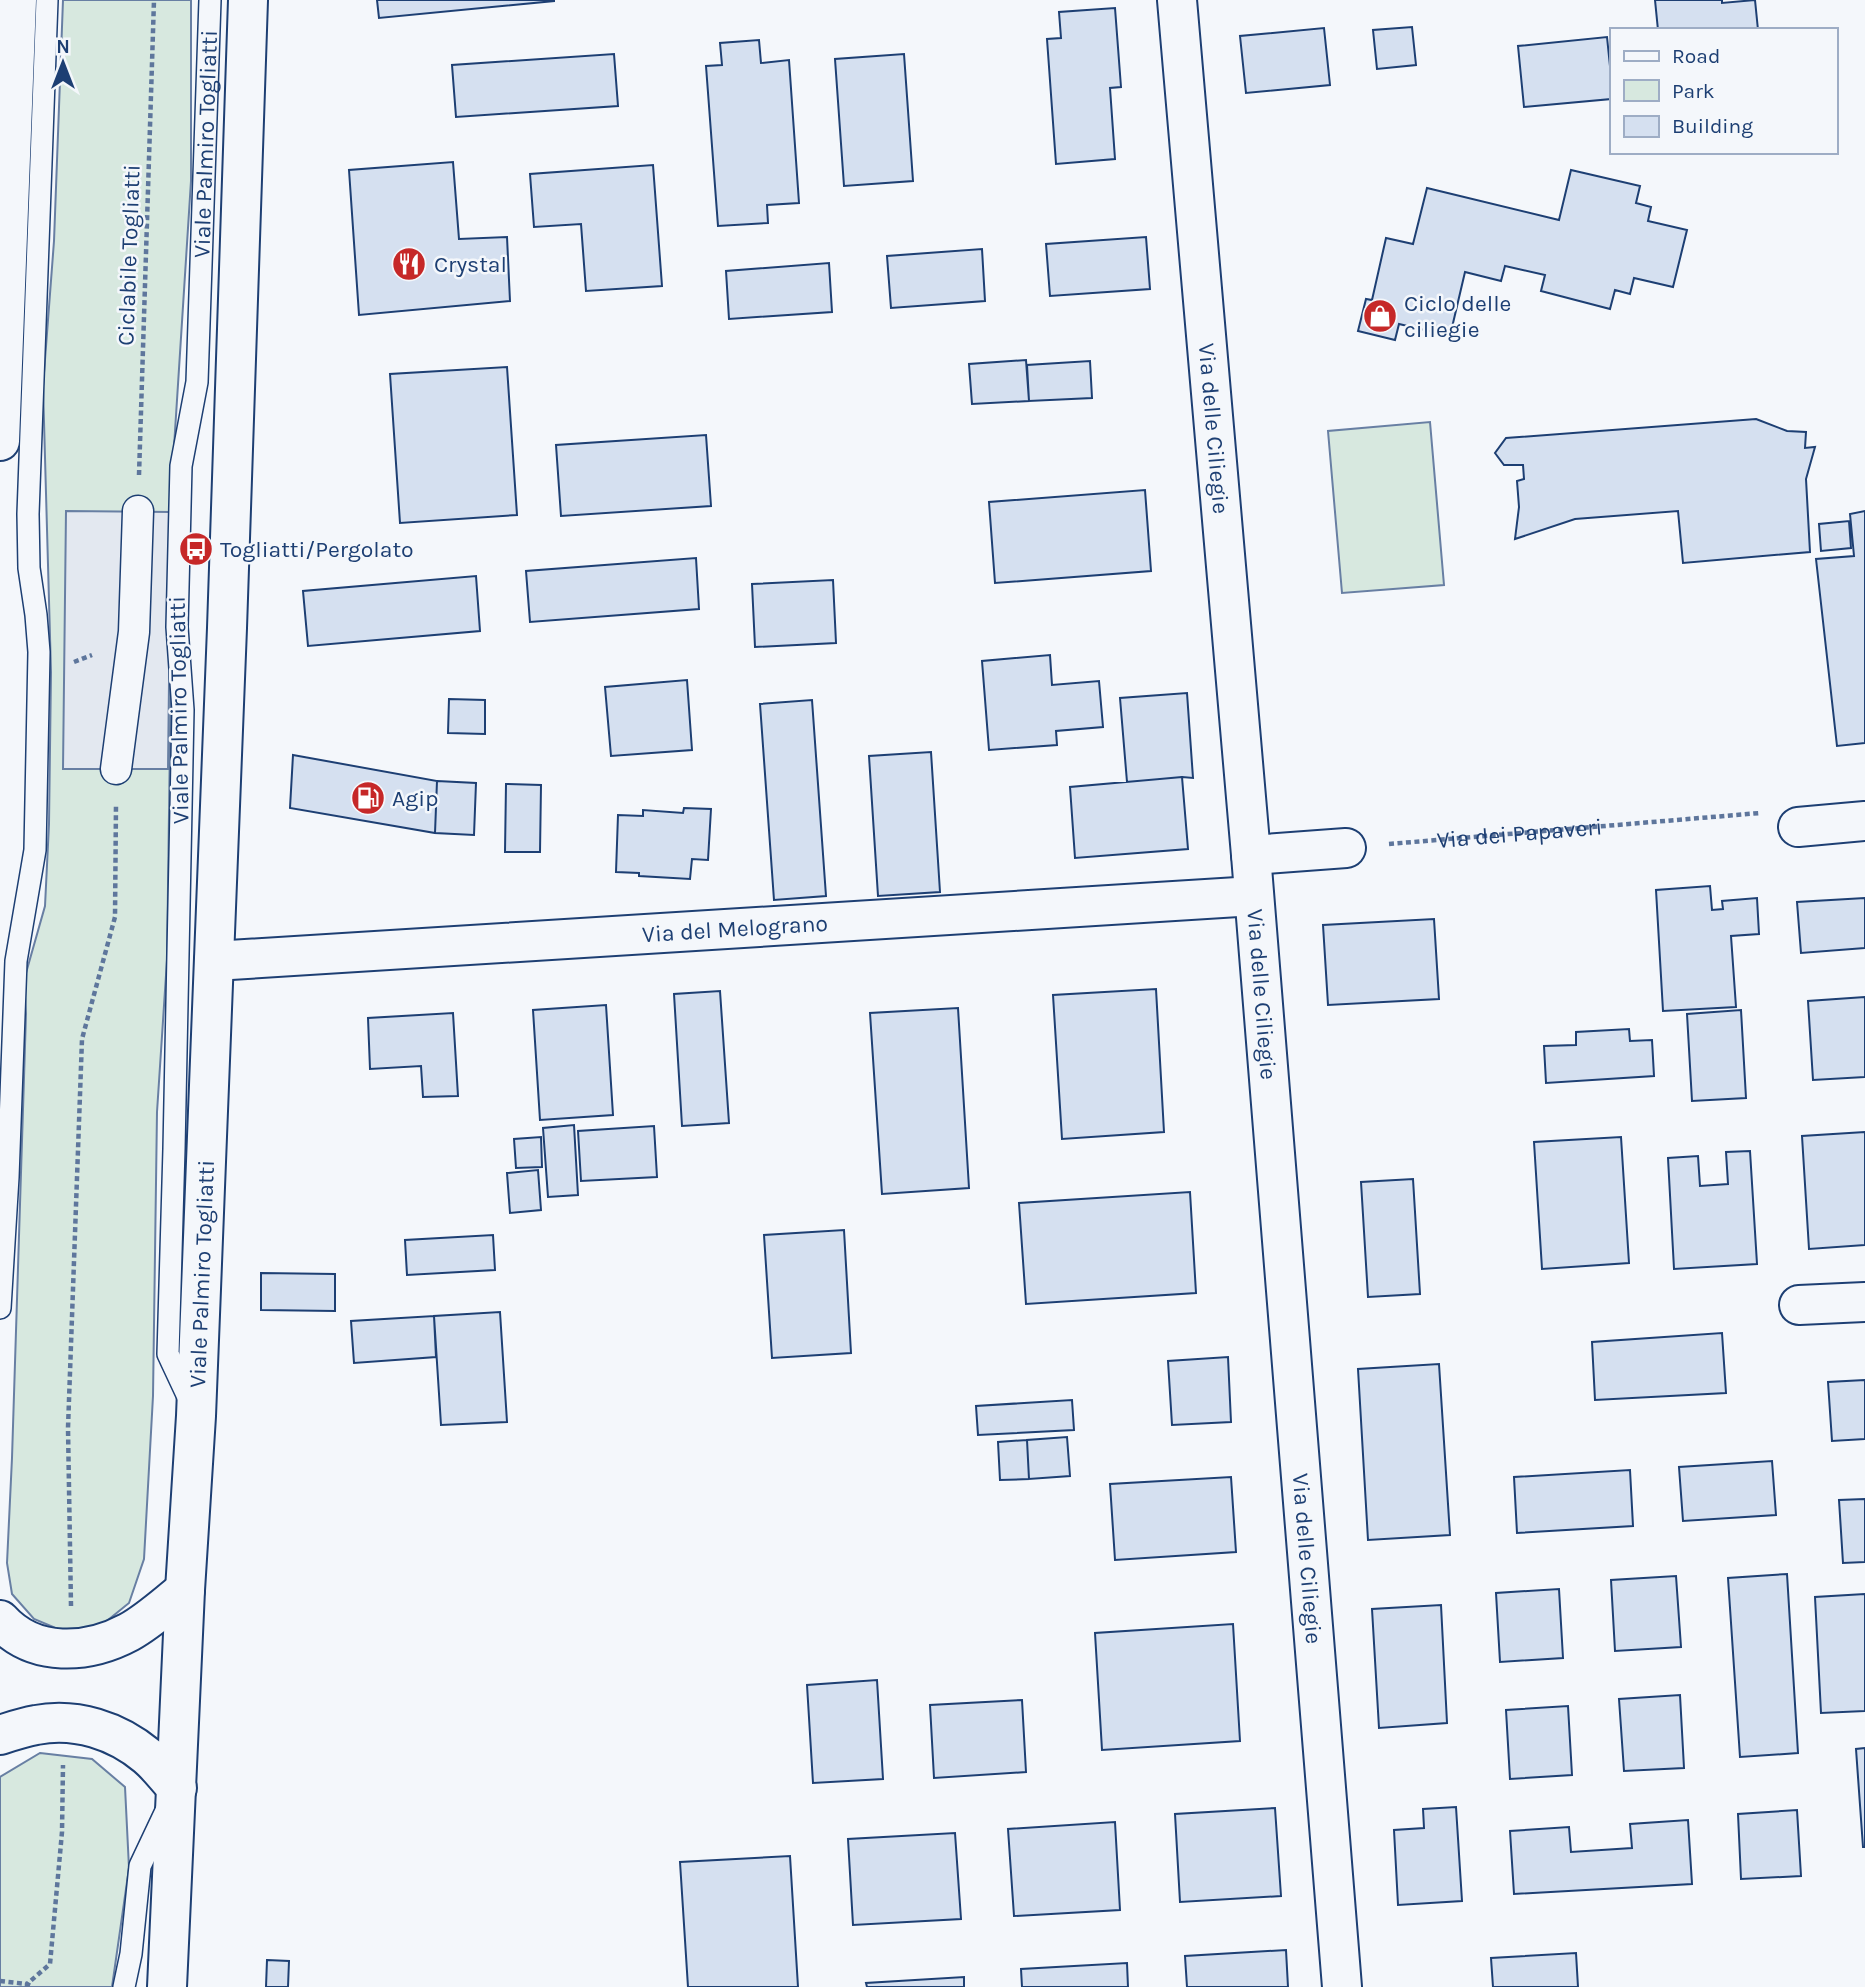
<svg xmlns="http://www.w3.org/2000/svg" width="1865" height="1987" viewBox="0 0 1865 1987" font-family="Karla,sans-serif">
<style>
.green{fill:#d7e8df;stroke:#687fa3;stroke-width:2}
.parking{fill:#e3e8f0;stroke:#687fa3;stroke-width:2}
.building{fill:#d5e0f0;stroke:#1d3f73;stroke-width:2}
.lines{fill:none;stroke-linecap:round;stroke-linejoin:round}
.service-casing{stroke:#1d3f73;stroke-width:24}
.pedestrian-casing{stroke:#1d3f73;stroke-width:33}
.minor-casing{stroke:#1d3f73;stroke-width:42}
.tertiary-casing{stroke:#1d3f73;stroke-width:42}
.primary-casing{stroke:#1d3f73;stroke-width:42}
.path{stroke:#5e769c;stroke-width:4.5;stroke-dasharray:5 3.5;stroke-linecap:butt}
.service{stroke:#f4f7fb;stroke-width:21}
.pedestrian{stroke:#f4f7fb;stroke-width:30}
.minor{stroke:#f4f7fb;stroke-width:38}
.tertiary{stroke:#f4f7fb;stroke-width:38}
.primary{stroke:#f4f7fb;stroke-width:38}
.labels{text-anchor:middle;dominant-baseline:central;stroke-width:5;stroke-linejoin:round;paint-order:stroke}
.street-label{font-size:23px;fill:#1d3f73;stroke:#f4f7fb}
.poi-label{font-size:23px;fill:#1d3f73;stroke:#f4f7fb;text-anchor:start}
</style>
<rect width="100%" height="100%" fill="#f4f7fb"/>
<path class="green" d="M 63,0 L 191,0 L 191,181 L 174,447 L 167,960 L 157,1112 L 153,1396 L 144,1559 L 129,1603 L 103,1624 L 65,1632 L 34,1619 L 12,1594 L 7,1563 L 12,1458 L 26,1014 L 24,980 L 45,906 L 49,824 L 51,672 L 43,386 L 54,241 Z
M 1430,422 L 1444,585 L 1342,593 L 1328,431 Z
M 40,1753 L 92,1759 L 125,1787 L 129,1868 L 112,1987 L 0,1987 L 0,1777 Z"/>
<path class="parking" d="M 66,511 L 171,512 L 168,769 L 63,769 Z"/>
<path class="building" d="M 377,0 L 554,0 L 554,1 L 379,18 Z
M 1655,0 L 1722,0 L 1722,3 L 1755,0 L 1758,30 L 1658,30 Z
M 1115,8 L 1121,87 L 1110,88 L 1115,159 L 1056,164 L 1047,39 L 1061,38 L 1059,12 Z
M 1412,27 L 1416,65 L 1377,69 L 1373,30 Z
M 1324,28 L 1330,85 L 1246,93 L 1240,36 Z
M 1607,37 L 1611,76 L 1611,99 L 1524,107 L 1518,46 Z
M 759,40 L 761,63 L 789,60 L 799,203 L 767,205 L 768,223 L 718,226 L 706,66 L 722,65 L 720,43 Z
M 614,54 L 618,106 L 456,117 L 452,65 Z
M 904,54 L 913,181 L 844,186 L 835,59 Z
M 453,162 L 459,239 L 507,237 L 510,301 L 359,315 L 349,170 Z
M 653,165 L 662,286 L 586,291 L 581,224 L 534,227 L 530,174 Z
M 1571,170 L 1640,186 L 1636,203 L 1651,207 L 1648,221 L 1687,230 L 1673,287 L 1634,278 L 1630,294 L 1615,290 L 1610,309 L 1541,291 L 1545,275 L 1505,266 L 1501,281 L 1465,272 L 1450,336 L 1399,324 L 1395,340 L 1358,331 L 1366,299 L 1372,300 L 1386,238 L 1413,244 L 1427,188 L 1559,220 Z
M 1146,237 L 1150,289 L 1050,296 L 1046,244 Z
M 982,249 L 985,301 L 891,308 L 887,256 Z
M 829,263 L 832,312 L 729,319 L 726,271 Z
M 1026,360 L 1029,401 L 972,404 L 969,364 Z
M 1090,361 L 1092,398 L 1029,401 L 1027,365 Z
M 507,367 L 517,515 L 400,523 L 390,374 Z
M 1756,419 L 1787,431 L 1806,432 L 1805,448 L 1815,447 L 1806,479 L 1810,552 L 1683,563 L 1678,511 L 1575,519 L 1515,539 L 1519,507 L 1517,481 L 1524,479 L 1523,465 L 1504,465 L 1495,453 L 1506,438 Z
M 706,435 L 711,506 L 561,516 L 556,445 Z
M 1145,490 L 1151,571 L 995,583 L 989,502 Z
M 1865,511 L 1865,743 L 1837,746 L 1816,559 L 1854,556 L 1850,514 Z
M 1849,521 L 1851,548 L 1821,551 L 1819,524 Z
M 696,558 L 699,609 L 530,622 L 526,571 Z
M 476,576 L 480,631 L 308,646 L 303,591 Z
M 833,580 L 836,643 L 755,647 L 752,584 Z
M 1050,655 L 1052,685 L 1099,681 L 1103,727 L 1056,731 L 1057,745 L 989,750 L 982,661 Z
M 687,680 L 692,750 L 611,756 L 605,687 Z
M 1187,693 L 1193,778 L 1182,777 L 1127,782 L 1120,698 Z
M 449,699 L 485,700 L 485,734 L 448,733 Z
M 812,700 L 826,896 L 774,900 L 760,704 Z
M 931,752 L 940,892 L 878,896 L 869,756 Z
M 293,755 L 437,781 L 435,833 L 290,808 Z
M 1182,777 L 1188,849 L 1075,858 L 1070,787 Z
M 437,781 L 476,783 L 474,835 L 435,833 Z
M 506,784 L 541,785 L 540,852 L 505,852 Z
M 684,808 L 711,809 L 708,860 L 692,859 L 690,879 L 639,876 L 639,873 L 616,872 L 618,815 L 643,816 L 643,810 L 683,813 Z
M 1710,886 L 1712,910 L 1723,909 L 1722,901 L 1757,898 L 1759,934 L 1731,936 L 1736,1007 L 1663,1011 L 1656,890 Z
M 1865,898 L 1865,948 L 1801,953 L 1797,902 Z
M 1434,919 L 1439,999 L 1328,1005 L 1323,925 Z
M 1156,989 L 1164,1132 L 1062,1139 L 1053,995 Z
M 720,991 L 729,1123 L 682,1126 L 674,994 Z
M 1865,997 L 1865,1077 L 1813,1080 L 1808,1001 Z
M 606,1005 L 613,1115 L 540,1120 L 533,1010 Z
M 958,1008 L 969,1188 L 882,1194 L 870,1013 Z
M 1741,1010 L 1746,1098 L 1692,1101 L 1687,1014 Z
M 453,1013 L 458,1096 L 423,1097 L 421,1066 L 370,1069 L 368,1018 Z
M 1629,1029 L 1630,1041 L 1652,1040 L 1654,1076 L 1546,1083 L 1544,1046 L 1576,1045 L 1576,1032 Z
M 574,1125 L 578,1195 L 548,1197 L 543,1128 Z
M 654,1126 L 657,1177 L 581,1181 L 578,1131 Z
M 1865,1132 L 1865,1245 L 1809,1249 L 1802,1136 Z
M 541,1137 L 542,1167 L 516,1168 L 514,1139 Z
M 1621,1137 L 1629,1263 L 1542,1269 L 1534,1142 Z
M 1750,1151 L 1757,1264 L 1674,1269 L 1668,1158 L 1698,1156 L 1700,1186 L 1728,1184 L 1726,1152 Z
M 538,1170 L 541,1210 L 510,1213 L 507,1173 Z
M 1413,1179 L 1420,1294 L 1368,1297 L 1361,1182 Z
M 1190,1192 L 1196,1293 L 1026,1304 L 1019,1203 Z
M 844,1230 L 851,1353 L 772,1358 L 764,1235 Z
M 493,1235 L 495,1270 L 407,1275 L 405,1240 Z
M 261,1273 L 335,1274 L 335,1311 L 261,1310 Z
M 500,1312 L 507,1422 L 441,1425 L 434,1316 Z
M 434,1316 L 436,1357 L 354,1363 L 351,1321 Z
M 1722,1333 L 1726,1393 L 1595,1400 L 1592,1342 Z
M 1228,1357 L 1231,1422 L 1172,1425 L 1168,1361 Z
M 1439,1364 L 1450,1535 L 1368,1540 L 1358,1369 Z
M 1865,1380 L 1865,1439 L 1832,1441 L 1828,1382 Z
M 1072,1400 L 1074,1430 L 978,1435 L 976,1406 Z
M 1067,1437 L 1070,1476 L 1029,1479 L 1027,1440 Z
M 1027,1440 L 1029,1479 L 1000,1480 L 998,1442 Z
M 1772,1461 L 1776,1515 L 1683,1521 L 1679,1467 Z
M 1630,1470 L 1633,1526 L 1517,1533 L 1514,1477 Z
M 1231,1477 L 1236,1552 L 1115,1560 L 1110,1484 Z
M 1865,1499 L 1865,1562 L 1843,1563 L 1839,1500 Z
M 1787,1574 L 1798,1753 L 1740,1757 L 1728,1578 Z
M 1676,1576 L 1681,1647 L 1615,1651 L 1611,1580 Z
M 1559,1589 L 1563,1658 L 1500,1662 L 1496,1593 Z
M 1865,1594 L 1865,1711 L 1821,1713 L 1815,1597 Z
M 1441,1605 L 1447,1723 L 1379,1728 L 1372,1609 Z
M 1233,1624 L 1240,1741 L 1102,1750 L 1095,1633 Z
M 877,1680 L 883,1779 L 813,1783 L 807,1685 Z
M 1680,1695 L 1684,1768 L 1624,1771 L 1619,1699 Z
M 1022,1700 L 1026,1772 L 934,1778 L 930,1705 Z
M 1568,1706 L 1572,1775 L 1510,1779 L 1506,1710 Z
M 1865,1748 L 1865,1847 L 1863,1847 L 1856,1749 Z
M 1456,1807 L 1462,1901 L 1398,1905 L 1394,1830 L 1424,1828 L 1423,1809 Z
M 1275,1808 L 1281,1896 L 1180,1902 L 1175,1814 Z
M 1797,1810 L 1801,1876 L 1741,1879 L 1738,1814 Z
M 1688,1820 L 1692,1884 L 1514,1894 L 1510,1831 L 1569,1827 L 1571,1852 L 1632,1848 L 1630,1824 Z
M 1115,1822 L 1120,1910 L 1014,1916 L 1008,1829 Z
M 955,1833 L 961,1919 L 853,1925 L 848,1839 Z
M 790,1856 L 798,1987 L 688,1987 L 680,1862 Z
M 1286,1950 L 1288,1987 L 1187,1987 L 1185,1956 Z
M 1576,1953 L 1578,1987 L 1493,1987 L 1491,1958 Z
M 267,1960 L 289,1961 L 288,1987 L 266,1987 Z
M 1127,1963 L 1128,1987 L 1022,1987 L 1021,1969 Z
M 964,1977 L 964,1987 L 867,1987 L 866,1983 Z"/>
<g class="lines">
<g class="service-casing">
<g id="service">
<path d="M 0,1308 L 8,1177 L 16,961 L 35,850 L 39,652 L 36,615 L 29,568 L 28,514 L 47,0"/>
<path id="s2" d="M 190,1401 L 168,1354 L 174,1149 L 183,710 L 177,627 L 181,466 L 197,382 L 210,0"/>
<path d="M 124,1987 L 131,1954 L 140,1866 L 166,1811"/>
</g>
</g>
<g class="pedestrian-casing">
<path id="pedestrian" d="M 116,769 L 134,632 L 138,511"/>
</g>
<g class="minor-casing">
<g id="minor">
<path id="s3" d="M 1177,0 L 1251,855 L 1342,1987"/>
<path d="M 1798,827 L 1865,821"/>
<path d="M 1251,855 L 1346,848"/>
<path id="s4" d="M 214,961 L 1254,896"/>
<path d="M 1799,1305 L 1865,1302"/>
<path d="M 0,1735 C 12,1731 24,1727 36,1725 C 76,1717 117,1731 147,1756 C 158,1765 167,1778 177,1788"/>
</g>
</g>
<g class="tertiary-casing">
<path id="tertiary" d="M 0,1620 C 34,1658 88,1654 129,1632 C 149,1621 167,1604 185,1590"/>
</g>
<g class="primary-casing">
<g id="primary">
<path d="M 0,441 L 17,0"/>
<path id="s5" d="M 167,1987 L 185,1590 L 196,1416 L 227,628 L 248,0"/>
</g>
</g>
<g class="path">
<path d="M 139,475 L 154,0"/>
<path d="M 74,662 L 92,655"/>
<path id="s1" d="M 1389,844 L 1760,813"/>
<path d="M 71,1606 L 68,1428 L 82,1039 L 115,917 L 116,804"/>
<path d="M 0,1981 L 27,1984 L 33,1987"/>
<path d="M 27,1987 L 27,1984 L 50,1964 L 62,1832 L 63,1765"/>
</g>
<use href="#service" class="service"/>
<use href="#pedestrian" class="pedestrian"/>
<use href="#minor" class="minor"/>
<use href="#tertiary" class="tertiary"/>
<use href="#primary" class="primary"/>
</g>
<defs>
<g id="restaurant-disc" transform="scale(1.75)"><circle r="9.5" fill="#c62828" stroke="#f4f7fb"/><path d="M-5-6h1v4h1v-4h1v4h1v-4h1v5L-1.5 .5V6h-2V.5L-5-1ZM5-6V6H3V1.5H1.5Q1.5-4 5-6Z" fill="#fff"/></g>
<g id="shop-disc" transform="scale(1.75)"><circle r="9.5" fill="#c62828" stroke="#f4f7fb"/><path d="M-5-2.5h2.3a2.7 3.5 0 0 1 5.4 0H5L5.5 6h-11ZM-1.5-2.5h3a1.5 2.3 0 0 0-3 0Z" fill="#fff"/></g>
<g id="bus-disc" transform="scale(1.75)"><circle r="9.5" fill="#c62828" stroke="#f4f7fb"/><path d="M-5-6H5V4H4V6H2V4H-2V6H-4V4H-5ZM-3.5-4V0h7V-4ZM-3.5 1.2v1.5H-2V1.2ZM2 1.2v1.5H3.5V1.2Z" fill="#fff"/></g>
<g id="fuel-disc" transform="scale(1.75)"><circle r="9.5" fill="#c62828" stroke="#f4f7fb"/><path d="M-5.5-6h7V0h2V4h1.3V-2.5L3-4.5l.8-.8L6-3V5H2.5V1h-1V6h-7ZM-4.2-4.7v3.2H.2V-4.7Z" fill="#fff"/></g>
</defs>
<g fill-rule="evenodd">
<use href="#restaurant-disc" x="409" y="264"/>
<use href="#shop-disc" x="1380" y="316"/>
<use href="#bus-disc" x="196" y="549"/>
<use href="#fuel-disc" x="368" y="798"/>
</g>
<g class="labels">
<g class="street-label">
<text stroke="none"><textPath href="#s2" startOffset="1264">Viale Palmiro Togliatti</textPath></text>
<text transform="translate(129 255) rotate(-88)">Ciclabile Togliatti</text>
<text stroke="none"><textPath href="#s3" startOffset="430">Via delle Ciliegie</textPath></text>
<text transform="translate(179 710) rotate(-91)">Viale Palmiro Togliatti</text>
<text stroke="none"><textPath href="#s1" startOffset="131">Via dei Papaveri</textPath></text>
<text stroke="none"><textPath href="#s4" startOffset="522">Via del Melograno</textPath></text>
<text stroke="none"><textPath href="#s3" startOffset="998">Via delle Ciliegie</textPath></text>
<text stroke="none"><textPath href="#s5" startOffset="714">Viale Palmiro Togliatti</textPath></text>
<text stroke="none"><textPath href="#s3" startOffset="1564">Via delle Ciliegie</textPath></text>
</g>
<g class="poi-label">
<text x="434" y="264">Crystal</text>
<text x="1404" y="303">Ciclo delle<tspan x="1404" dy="26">ciliegie</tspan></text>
<text x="220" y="549">Togliatti/Pergolato</text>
<text x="392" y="798">Agip</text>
</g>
</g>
<rect x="1610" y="28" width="228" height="126" fill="#f4f7fb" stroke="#9eadc5" stroke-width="2"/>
<rect x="1624" y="51" width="35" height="10" fill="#f4f7fb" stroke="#9eadc5" stroke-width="2"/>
<text x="1672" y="63" font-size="21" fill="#1d3f73">Road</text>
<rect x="1624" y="80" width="35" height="21" fill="#d7e8df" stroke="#9eadc5" stroke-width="2"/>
<text x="1672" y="98" font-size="21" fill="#1d3f73">Park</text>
<rect x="1624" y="116" width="35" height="21" fill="#d5e0f0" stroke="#9eadc5" stroke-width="2"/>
<text x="1672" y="133" font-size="21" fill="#1d3f73">Building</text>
<g transform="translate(63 63)" stroke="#f4f7fb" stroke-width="5" paint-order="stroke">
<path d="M0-5L12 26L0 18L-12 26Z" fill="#1d3f73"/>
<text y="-10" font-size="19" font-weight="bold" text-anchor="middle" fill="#1d3f73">N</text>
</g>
</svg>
